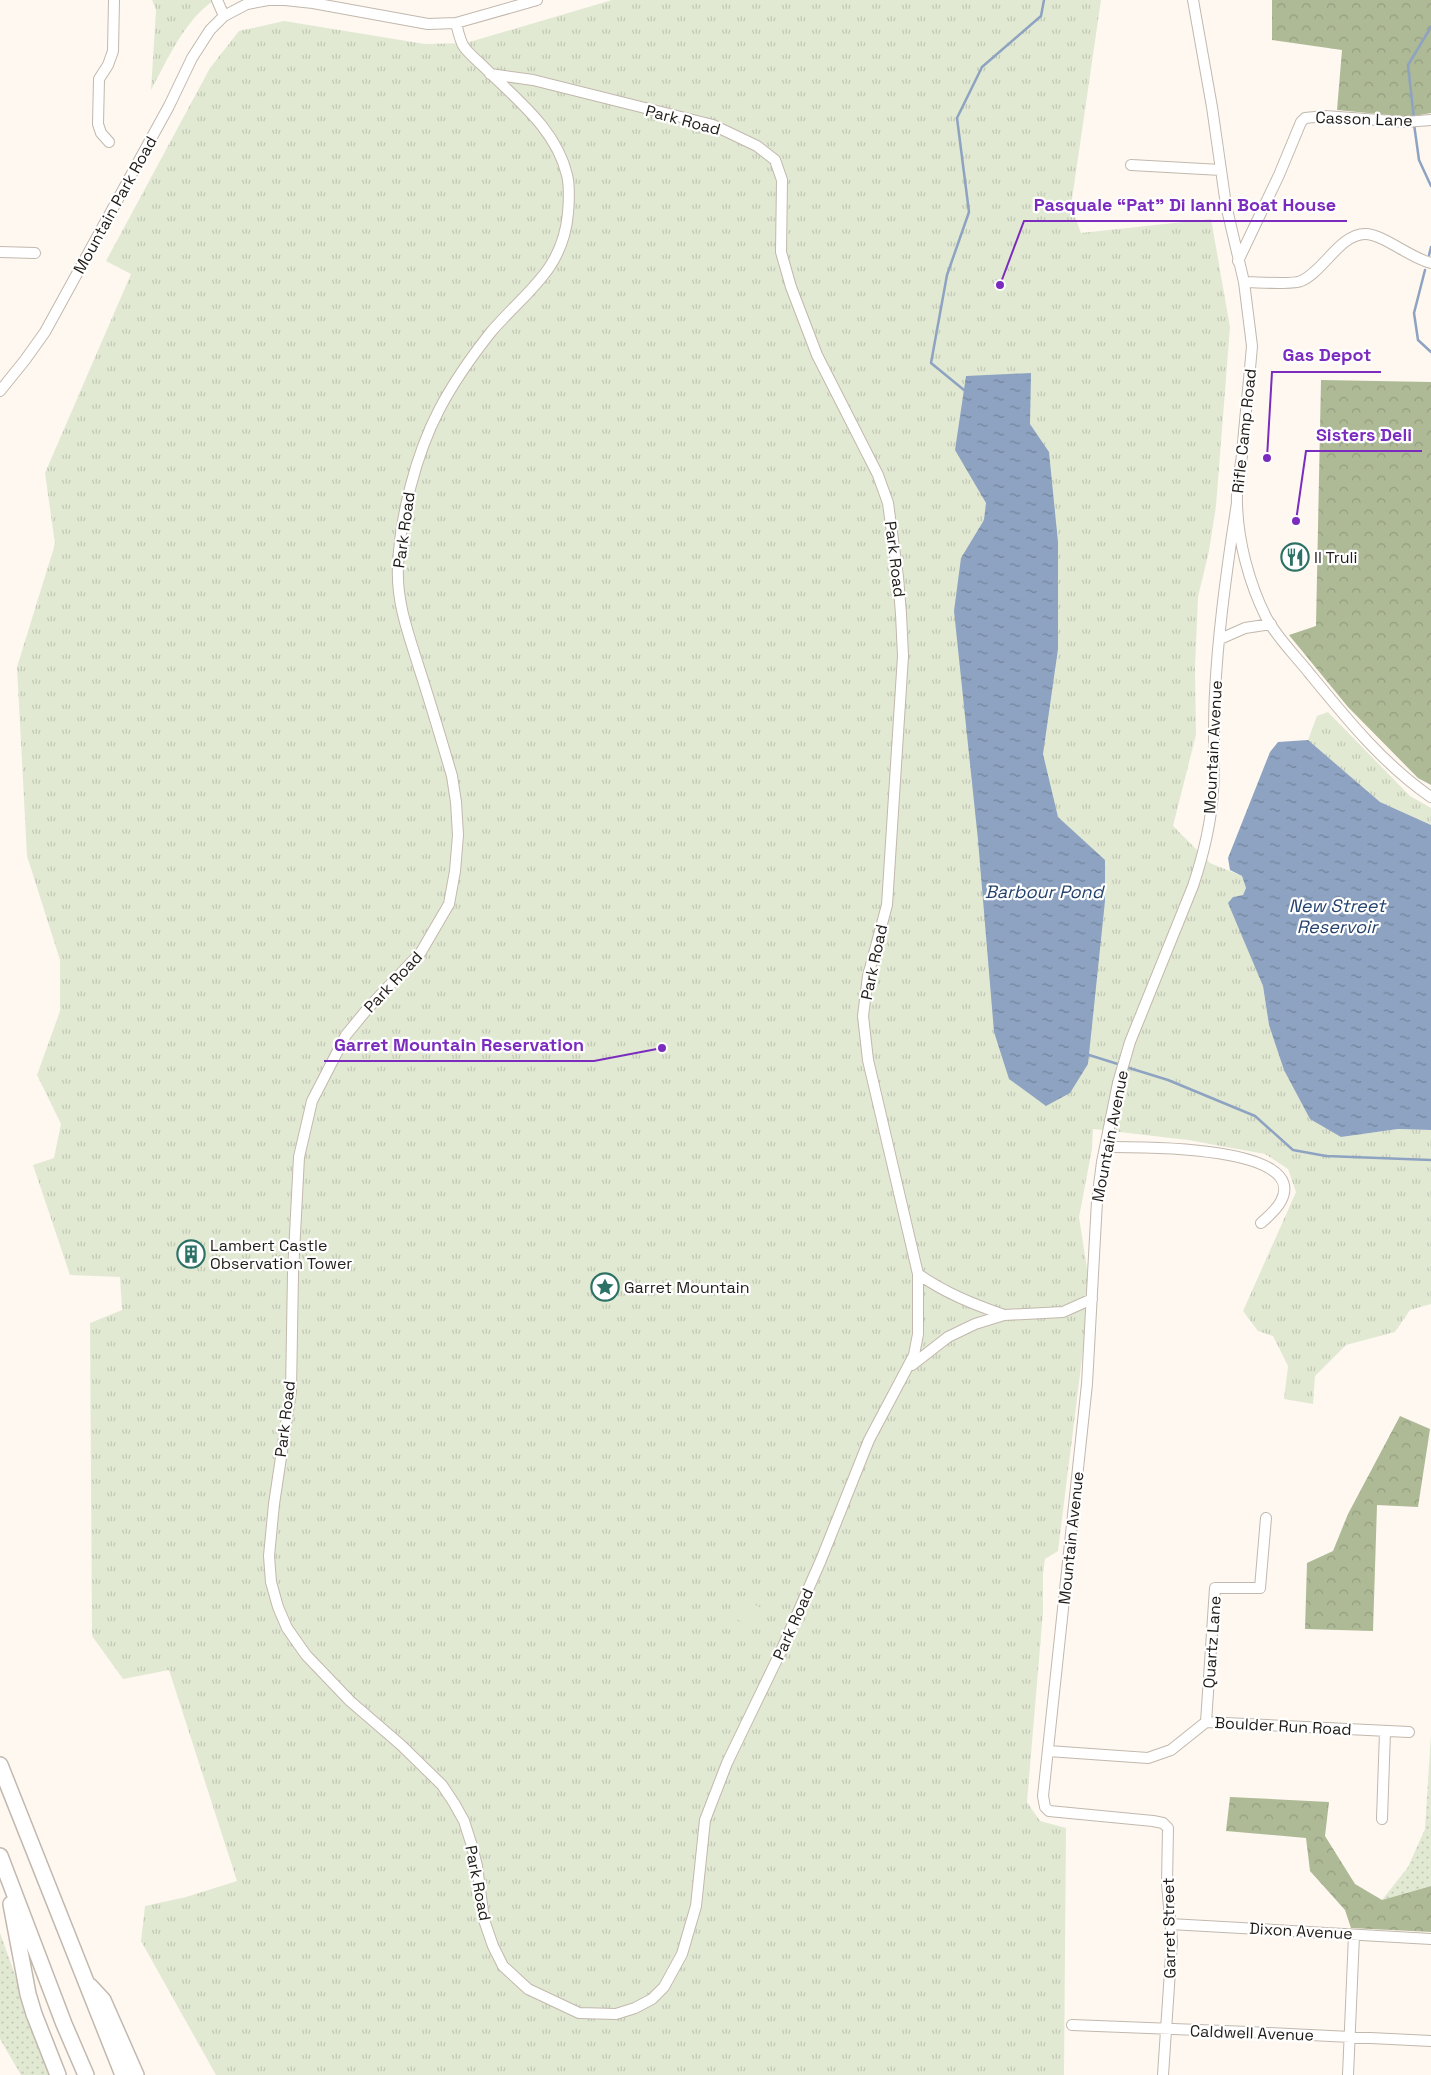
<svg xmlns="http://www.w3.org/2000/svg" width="1431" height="2075" viewBox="0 0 1431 2075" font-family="'Space Grotesk',sans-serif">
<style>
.grass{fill:url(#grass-dots)}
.forest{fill:url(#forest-crowns)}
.park{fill:url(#park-tufts)}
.garden{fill:#e2e9d3}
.water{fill:url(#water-ripples)}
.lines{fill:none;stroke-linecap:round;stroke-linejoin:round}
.stream{stroke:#8da3c1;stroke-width:2.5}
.minor-casing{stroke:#c2b8ad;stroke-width:12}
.highway-casing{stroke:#c2b8ad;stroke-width:18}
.minor{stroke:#fff;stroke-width:10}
.highway{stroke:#fff;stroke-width:15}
.labels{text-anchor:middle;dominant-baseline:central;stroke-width:4.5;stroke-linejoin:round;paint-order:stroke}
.street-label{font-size:16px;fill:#1f1b17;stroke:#fff}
.poi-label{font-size:16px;fill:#1f1b17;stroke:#fff;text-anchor:start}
.water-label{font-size:18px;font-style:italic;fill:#25436d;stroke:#fff}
.leader{fill:none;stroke:#7b2cbf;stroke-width:2}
.callout-dot{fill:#7b2cbf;stroke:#fff;stroke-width:2}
.callout-label{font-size:18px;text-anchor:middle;font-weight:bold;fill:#7b2cbf;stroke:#fff;stroke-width:4.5;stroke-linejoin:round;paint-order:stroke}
</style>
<defs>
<pattern id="grass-dots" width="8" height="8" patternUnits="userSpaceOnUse" patternTransform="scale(1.25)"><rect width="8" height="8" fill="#e2e9d3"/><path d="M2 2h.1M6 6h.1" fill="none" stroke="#c1c7b4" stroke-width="1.8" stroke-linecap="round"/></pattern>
<pattern id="forest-crowns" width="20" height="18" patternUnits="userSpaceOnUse" patternTransform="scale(1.25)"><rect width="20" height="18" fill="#aeb996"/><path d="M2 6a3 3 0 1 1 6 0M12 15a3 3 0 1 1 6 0" fill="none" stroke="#959e81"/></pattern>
<pattern id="park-tufts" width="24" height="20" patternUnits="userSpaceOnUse" patternTransform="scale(1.25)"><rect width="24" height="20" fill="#e2e9d3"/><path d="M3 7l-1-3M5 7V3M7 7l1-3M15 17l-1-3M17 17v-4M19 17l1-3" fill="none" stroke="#c1c7b4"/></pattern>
<pattern id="water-ripples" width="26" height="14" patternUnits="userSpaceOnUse" patternTransform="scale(1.25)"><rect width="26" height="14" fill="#8da3c1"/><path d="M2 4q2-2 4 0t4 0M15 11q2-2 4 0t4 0" fill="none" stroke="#73849c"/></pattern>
</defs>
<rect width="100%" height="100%" fill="#fef8f1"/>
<path class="grass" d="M 1431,1734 L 1431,1886 L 1382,1900 L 1408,1867 L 1425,1829 Z
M 0,1933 L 17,1980 L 19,1993 L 52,2075 L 21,2075 L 0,2039 Z"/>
<path class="forest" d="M 1272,0 L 1431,0 L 1431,113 L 1409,117 L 1337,110 L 1342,50 L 1272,40 Z
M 1321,380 L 1431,382 L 1431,785 L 1418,778 L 1348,707 L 1289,635 L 1316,626 Z
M 1400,1416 L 1430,1429 L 1418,1507 L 1377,1505 L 1373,1631 L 1305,1629 L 1307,1563 L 1333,1551 L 1348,1514 Z
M 1230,1797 L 1329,1802 L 1325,1836 L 1355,1884 L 1382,1900 L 1431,1886 L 1431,1932 L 1351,1928 L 1345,1910 L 1310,1871 L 1306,1838 L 1226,1831 Z"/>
<path class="park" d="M 152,0 L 214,0 C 184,21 168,59 151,90 L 156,10 Z
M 612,0 L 1101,0 L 1071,206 L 1081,233 L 1211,219 L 1230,327 L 1216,506 L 1209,551 L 1198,597 L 1195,668 L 1196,735 L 1173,826 L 1210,863 L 1242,876 L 1246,888 L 1243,895 L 1233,897 L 1251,954 L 1263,986 L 1269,1025 L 1341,1137 L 1398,1129 L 1431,1130 L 1431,1304 L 1410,1310 L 1395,1332 L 1346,1345 L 1315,1376 L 1313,1404 L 1284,1399 L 1288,1366 L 1273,1336 L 1258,1331 L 1243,1311 L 1296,1192 L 1288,1169 L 1265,1154 L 1188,1140 L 1093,1129 L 1092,1149 L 1079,1217 L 1088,1275 L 1085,1334 L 1058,1551 L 1045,1559 L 1043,1574 L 1043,1612 L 1027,1802 L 1040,1821 L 1066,1828 L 1064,2075 L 216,2075 L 141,1941 L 145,1906 L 186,1897 L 237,1881 L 169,1670 L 123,1679 L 92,1636 L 90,1323 L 122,1310 L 120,1277 L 70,1275 L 33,1165 L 54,1158 L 61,1124 L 37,1075 L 60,1011 L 60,960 L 27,856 L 17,667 L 55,544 L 45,473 L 131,274 L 106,261 L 210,68 L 239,31 L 284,21 L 425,44 L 466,43 Z
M 1328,712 L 1410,796 L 1431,808 L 1431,825 L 1380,802 L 1308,740 L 1317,716 Z"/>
<path class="garden" d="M 738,1597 L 768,1611 L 760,1629 L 729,1616 Z"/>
<path class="water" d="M 1031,373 L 1030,424 L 1049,452 L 1058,542 L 1058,649 L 1043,754 L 1058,817 L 1105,860 L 1105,901 L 1088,1064 L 1070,1093 L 1046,1106 L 1009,1079 L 994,1032 L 978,840 L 954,611 L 961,558 L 984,520 L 986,503 L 955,450 L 966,376 Z
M 1308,740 L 1380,802 L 1431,825 L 1431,1130 L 1398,1129 L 1341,1137 L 1310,1119 L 1284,1070 L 1269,1025 L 1263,986 L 1228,903 L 1233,897 L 1243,895 L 1246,888 L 1242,876 L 1230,870 L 1228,858 L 1270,752 L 1278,742 Z"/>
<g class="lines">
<path class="stream" d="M 1414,119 L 1408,65 L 1431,27
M 1414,124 L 1419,160 L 1431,186
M 1429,255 L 1431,247
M 1425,270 L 1414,313 L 1418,340 L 1431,352
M 964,390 L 931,363 L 947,275 L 969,212 L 957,118 L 982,67 L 1041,16 L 1044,0
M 1089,1055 L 1121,1065
M 1126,1067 L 1168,1080 L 1255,1116 L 1293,1150 L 1326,1156 L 1431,1160"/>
<g class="minor-casing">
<path id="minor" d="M 217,0 L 224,16
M 1193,0 L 1212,107 L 1226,205 L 1244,282 L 1252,346 C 1249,382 1245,418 1242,455 C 1240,471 1236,488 1237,504 C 1238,541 1249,583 1266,617 C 1277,638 1295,655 1310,674 C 1346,718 1384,765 1431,797
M 456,23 C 458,31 460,41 464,47 C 470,55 479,62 485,68 C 517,100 556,129 567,175 C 570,187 569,201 568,213 C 563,271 525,292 491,332 C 472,356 453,383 439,410 C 416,454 400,517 398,566 C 396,604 410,638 421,674 C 432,708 442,742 452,776 L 456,802 L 458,835 L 455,871 L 449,904 L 421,952 L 369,1007 L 346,1035 L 312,1101 L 299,1157 L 293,1273 L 291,1391 L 274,1504 L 269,1556 L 271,1582 L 278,1607 L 287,1628 L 306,1655 L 350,1701 L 401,1745 L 442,1785 L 454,1803 L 464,1821 L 472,1846 L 477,1866 L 484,1920 L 493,1946 L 503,1966 L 528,1989 L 579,2013 L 616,2014 L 635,2008 L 652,1999 L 664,1987 L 682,1954 L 696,1906 L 705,1820 L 727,1763 L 781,1651 L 821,1560 L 869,1440 L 914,1355 L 918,1334 L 918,1274 L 868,1060 L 863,1016 L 868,976 L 887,905 L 903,656 L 901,614 L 898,577 L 888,503 L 878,475 L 817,355 L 791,287 L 781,252 L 782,180 L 775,160 L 757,146 L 713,125 L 533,80 L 490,74
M 109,142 L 101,133 L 98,124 L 99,79 L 108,65 L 113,51 L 114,0
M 1131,165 L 1221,170
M 0,252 L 35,253
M 1238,261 L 1279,175 L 1301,122 L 1305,118 L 1325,116 L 1405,122 L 1431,120
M 1244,282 C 1256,282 1293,285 1301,281 C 1323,272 1340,234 1365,234 C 1383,234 1410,258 1431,263
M 0,391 L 25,360 L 45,332 L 169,106 L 192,58 L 210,30 L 224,16 L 247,4 L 268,0 L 285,0 L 313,3 L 428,24 L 456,23 L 537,0
M 1220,639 L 1245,628 L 1271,624
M 1105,1147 C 1131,1147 1311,1144 1281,1201 C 1277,1209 1268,1217 1261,1223
M 918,1274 C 945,1293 973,1304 1004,1315
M 912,1365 L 948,1337 L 975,1324 L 1004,1315 L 1063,1312 L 1092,1299
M 1206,1722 L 1215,1588 L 1260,1588 L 1266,1518
M 1048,1751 L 1148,1758 L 1171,1750 L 1206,1722 L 1409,1732
M 1382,1819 L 1385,1732
M 1170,1924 L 1431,1939
M 1072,2025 L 1249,2032 L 1431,2041
M 1163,2075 L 1172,1941 L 1167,1884 L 1168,1828 L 1163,1823 L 1153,1821 L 1049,1811 L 1045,1807 L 1043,1796 L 1087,1384 L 1097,1201 L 1102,1162 L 1118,1083 L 1130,1042 L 1193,886 C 1203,856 1211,824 1213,792 C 1215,759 1213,726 1215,693 C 1218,629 1227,566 1237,503
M 1348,2075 L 1354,1935"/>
</g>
<g class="highway-casing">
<path id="highway" d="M 0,1765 L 123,2075
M 0,1856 L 64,2024 L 86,2075
M 11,1904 L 28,1994 L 34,2014 L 58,2075
M 90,1986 L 103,2000 L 136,2075"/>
</g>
<use href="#minor" class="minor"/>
<use href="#highway" class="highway"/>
</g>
<defs>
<g id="restaurant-ring" transform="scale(1.4375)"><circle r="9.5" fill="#fff" stroke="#2c7166" stroke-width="1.5"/><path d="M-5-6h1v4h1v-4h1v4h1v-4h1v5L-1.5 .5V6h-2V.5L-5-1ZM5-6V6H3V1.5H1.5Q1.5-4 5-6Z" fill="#2c7166"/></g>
<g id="building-ring" transform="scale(1.4375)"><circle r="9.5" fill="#fff" stroke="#2c7166" stroke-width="1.5"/><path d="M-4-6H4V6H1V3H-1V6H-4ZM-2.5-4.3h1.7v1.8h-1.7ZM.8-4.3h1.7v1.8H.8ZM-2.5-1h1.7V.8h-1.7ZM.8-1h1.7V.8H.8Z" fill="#2c7166"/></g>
<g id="sight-ring" transform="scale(1.4375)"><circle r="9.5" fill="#fff" stroke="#2c7166" stroke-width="1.5"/><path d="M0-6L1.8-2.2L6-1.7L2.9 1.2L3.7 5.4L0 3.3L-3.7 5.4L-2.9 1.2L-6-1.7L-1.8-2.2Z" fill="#2c7166"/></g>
</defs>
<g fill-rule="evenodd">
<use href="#restaurant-ring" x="1295" y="557"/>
<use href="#building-ring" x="191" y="1254"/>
<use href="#sight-ring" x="605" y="1287"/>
</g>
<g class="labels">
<g class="street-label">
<text transform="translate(1364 119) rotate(2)">Casson Lane</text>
<text transform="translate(683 120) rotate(15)">Park Road</text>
<text transform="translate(115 205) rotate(-61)">Mountain Park Road</text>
<text transform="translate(1244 431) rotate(-84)">Rifle Camp Road</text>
<text transform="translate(404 530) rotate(-82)">Park Road</text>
<text transform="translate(895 559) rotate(83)">Park Road</text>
<text transform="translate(1213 747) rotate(-87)">Mountain Avenue</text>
<text transform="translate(874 962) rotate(-78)">Park Road</text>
<text transform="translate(393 982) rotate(-47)">Park Road</text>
<text transform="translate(1110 1136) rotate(-79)">Mountain Avenue</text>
<text transform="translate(285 1419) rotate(-83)">Park Road</text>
<text transform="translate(1071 1538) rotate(-84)">Mountain Avenue</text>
<text transform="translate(793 1624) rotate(-66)">Park Road</text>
<text transform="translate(1212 1642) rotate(-86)">Quartz Lane</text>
<text transform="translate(1283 1726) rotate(3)">Boulder Run Road</text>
<text transform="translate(478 1883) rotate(79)">Park Road</text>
<text transform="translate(1169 1928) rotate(-91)">Garret Street</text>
<text transform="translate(1301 1931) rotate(3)">Dixon Avenue</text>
<text transform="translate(1252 2033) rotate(2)">Caldwell Avenue</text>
</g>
<g class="poi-label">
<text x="1314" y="557">Il Truli</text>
<text x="210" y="1245">Lambert Castle<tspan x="210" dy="18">Observation Tower</tspan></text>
<text x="624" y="1287">Garret Mountain</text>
</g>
<g class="water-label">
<text x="1044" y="891">Barbour Pond</text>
<text x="1337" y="905">New Street<tspan x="1337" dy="21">Reservoir</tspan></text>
</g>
</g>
<path class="leader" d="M1000 285L1024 221H1347M1267 458L1272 372H1381M1296 521L1306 451H1422M662 1048L594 1061H324"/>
<g class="callout-dot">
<circle cx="1000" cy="285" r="5"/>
<circle cx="1267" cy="458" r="5"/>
<circle cx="1296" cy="521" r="5"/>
<circle cx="662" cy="1048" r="5"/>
</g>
<g class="callout-label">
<text x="1185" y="211">Pasquale “Pat” Di lanni Boat House</text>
<text x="1327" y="361">Gas Depot</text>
<text x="1364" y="441">Sisters Deli</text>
<text x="459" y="1051">Garret Mountain Reservation</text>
</g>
</svg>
